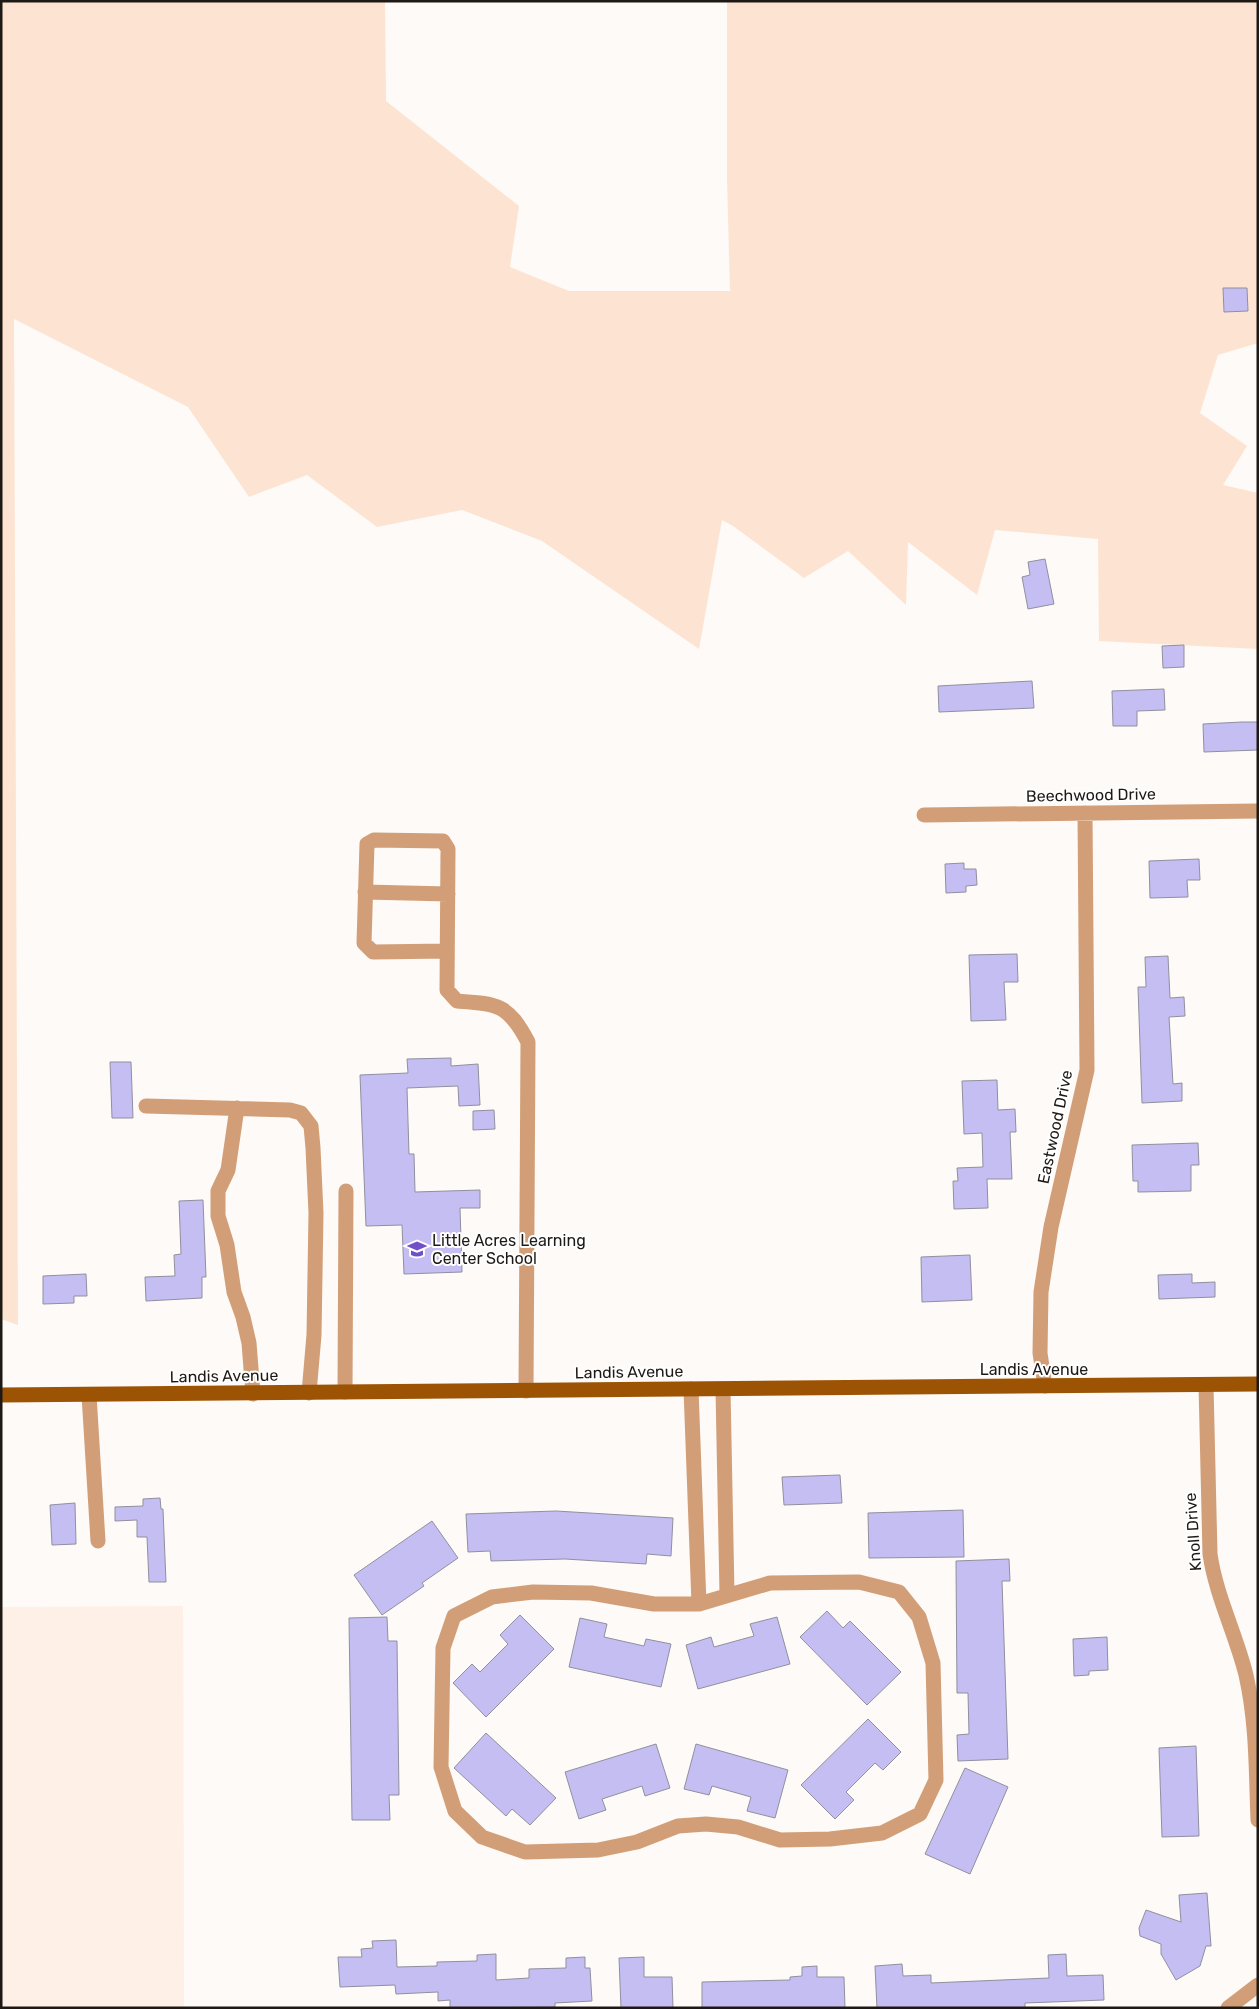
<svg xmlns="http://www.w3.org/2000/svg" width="1259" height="2009" viewBox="0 0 1259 2009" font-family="Rubik,sans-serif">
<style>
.built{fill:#fef0e6}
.green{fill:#fde4d2}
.building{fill:#c5bef2;stroke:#918f9f}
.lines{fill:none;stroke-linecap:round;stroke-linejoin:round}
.minor{stroke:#d29e77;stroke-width:15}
.major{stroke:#9c5404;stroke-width:15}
.labels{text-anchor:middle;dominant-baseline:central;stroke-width:4;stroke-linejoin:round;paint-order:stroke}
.street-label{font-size:16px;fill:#1f1915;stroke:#fff}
.poi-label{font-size:16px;fill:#1f1915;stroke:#fff;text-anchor:start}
</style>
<rect width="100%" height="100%" fill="#fdfaf7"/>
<path class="built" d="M 183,1606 L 184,2008 L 1,2008 L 1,1607 Z"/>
<path class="green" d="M 1,1 L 385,1 L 386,101 L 519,206 L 510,267 L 569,291 L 730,291 L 727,180 L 727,1 L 1258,1 L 1258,343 L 1218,355 L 1200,413 L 1247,446 L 1223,485 L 1258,493 L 1258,649 L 1099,641 L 1098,539 L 995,530 L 977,595 L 908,542 L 906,605 L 848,551 L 804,578 L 733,526 L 722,520 L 699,649 L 542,541 L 462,510 L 377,527 L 307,475 L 249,497 L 188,407 L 14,319 L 18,1325 L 1,1319 Z"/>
<path class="building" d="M 1223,288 L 1247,288 L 1248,311 L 1224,312 Z
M 1045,559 L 1054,604 L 1028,609 L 1022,577 L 1030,575 L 1028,562 Z
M 1184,645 L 1184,667 L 1163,668 L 1162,646 Z
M 1032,681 L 1034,708 L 939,712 L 938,686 Z
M 1164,689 L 1165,710 L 1137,711 L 1137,726 L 1113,726 L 1112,691 Z
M 1242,722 L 1258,722 L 1258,750 L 1204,752 L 1203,724 Z
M 1199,859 L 1200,880 L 1187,880 L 1188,897 L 1150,898 L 1149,861 Z
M 964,863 L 964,869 L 976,869 L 977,885 L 966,886 L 966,892 L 946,893 L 945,864 Z
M 1017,954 L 1018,982 L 1004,982 L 1006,1020 L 971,1021 L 969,955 Z
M 1168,956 L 1170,998 L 1184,997 L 1185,1016 L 1169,1017 L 1173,1084 L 1182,1083 L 1182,1101 L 1142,1103 L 1138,987 L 1146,987 L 1145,957 Z
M 451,1058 L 451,1066 L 478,1064 L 480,1105 L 459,1106 L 458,1086 L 407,1088 L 409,1154 L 414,1154 L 415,1192 L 480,1190 L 480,1208 L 460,1208 L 462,1272 L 404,1274 L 402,1225 L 366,1226 L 360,1075 L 408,1073 L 407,1059 Z
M 110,1062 L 131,1062 L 133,1118 L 112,1118 Z
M 997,1080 L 998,1110 L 1015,1109 L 1016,1132 L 1010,1132 L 1012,1179 L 987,1179 L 988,1208 L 954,1209 L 953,1181 L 958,1181 L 957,1168 L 983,1167 L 982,1133 L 964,1134 L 962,1081 Z
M 494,1110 L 495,1129 L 473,1130 L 473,1111 Z
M 1198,1143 L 1199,1165 L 1191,1165 L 1191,1191 L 1138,1192 L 1138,1181 L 1133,1181 L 1132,1145 Z
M 203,1200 L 206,1277 L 202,1277 L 202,1298 L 146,1301 L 145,1277 L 175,1276 L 174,1255 L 181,1254 L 179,1201 Z
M 970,1255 L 972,1300 L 922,1302 L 921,1257 Z
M 86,1274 L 87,1296 L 74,1296 L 74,1303 L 43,1304 L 43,1276 Z
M 1192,1274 L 1192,1283 L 1215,1282 L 1215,1297 L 1159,1299 L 1158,1275 Z
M 840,1475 L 842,1503 L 784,1505 L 782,1477 Z
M 160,1498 L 161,1509 L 163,1509 L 166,1582 L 149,1582 L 147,1537 L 137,1537 L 137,1520 L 115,1521 L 115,1507 L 143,1506 L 143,1499 Z
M 75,1503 L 76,1544 L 52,1545 L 50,1505 Z
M 963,1510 L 964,1557 L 869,1558 L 868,1513 Z
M 556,1511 L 673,1518 L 671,1556 L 647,1554 L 646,1564 L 565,1559 L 491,1561 L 490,1551 L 468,1552 L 466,1514 Z
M 432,1521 L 458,1558 L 422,1583 L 424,1586 L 382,1615 L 354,1575 Z
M 1009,1559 L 1010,1581 L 1002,1581 L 1008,1759 L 958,1761 L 957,1735 L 969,1734 L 968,1693 L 957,1693 L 956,1561 Z
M 827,1611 L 843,1628 L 850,1621 L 901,1672 L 867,1705 L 800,1637 Z
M 520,1615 L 554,1649 L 486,1717 L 453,1683 L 472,1664 L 480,1672 L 508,1644 L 500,1635 Z
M 387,1617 L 388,1641 L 397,1641 L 399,1795 L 389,1795 L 390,1820 L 352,1820 L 349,1618 Z
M 777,1617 L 790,1664 L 698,1689 L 686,1645 L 711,1637 L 714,1647 L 754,1636 L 750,1624 Z
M 580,1618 L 607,1624 L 604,1637 L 644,1646 L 646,1639 L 671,1644 L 661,1687 L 569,1667 Z
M 1107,1637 L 1108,1670 L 1089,1671 L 1089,1675 L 1074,1676 L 1073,1639 Z
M 868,1719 L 901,1752 L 883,1770 L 875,1763 L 846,1792 L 854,1800 L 835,1819 L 801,1785 Z
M 486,1733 L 556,1798 L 530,1825 L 512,1809 L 506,1816 L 454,1768 Z
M 656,1744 L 670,1788 L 645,1796 L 642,1786 L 602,1799 L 606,1810 L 579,1819 L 565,1772 Z
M 696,1744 L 788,1770 L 775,1818 L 747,1811 L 751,1797 L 712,1786 L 709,1795 L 684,1789 Z
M 1196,1746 L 1199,1836 L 1162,1837 L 1159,1748 Z
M 965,1768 L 1008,1787 L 970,1874 L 925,1854 Z
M 1207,1893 L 1211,1946 L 1206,1946 L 1200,1966 L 1176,1980 L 1161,1954 L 1161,1944 L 1140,1936 L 1139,1928 L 1146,1910 L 1181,1922 L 1179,1895 Z
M 396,1940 L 397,1967 L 437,1966 L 437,1962 L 477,1961 L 477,1955 L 496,1954 L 496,1980 L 529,1978 L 529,1969 L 566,1968 L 566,1958 L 585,1957 L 585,1968 L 590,1968 L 592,2001 L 555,2003 L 555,2007 L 450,2008 L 450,2000 L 438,2001 L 438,1992 L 396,1994 L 395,1985 L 340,1987 L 338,1957 L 362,1957 L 361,1949 L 373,1948 L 372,1941 Z
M 1066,1954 L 1067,1976 L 1103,1975 L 1104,2000 L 1025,2003 L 1025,2008 L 877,2008 L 875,1966 L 902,1964 L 903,1976 L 931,1975 L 931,1983 L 1049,1978 L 1048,1955 Z
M 644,1957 L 644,1977 L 672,1977 L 673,2008 L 621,2008 L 619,1958 Z
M 817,1966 L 817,1977 L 844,1977 L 845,2008 L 702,2008 L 702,1982 L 790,1980 L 790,1977 L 802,1976 L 802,1967 Z"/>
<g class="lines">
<path class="minor" d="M 924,815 L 1258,811
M 365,892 L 448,894
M 447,951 L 373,952 L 364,943 L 367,844 L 374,840 L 443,841 L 448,849 L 447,990 L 457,1001 C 498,1004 508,1004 528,1042 L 526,1391
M 146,1106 L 290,1110 L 301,1113 L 311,1126 L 313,1148 L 316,1213 L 314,1335 L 309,1393
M 237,1108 L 228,1170 L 218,1191 L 218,1216 L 227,1245 L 234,1292 L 243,1317 L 249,1343 L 253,1394
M 1206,1385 L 1210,1554 C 1216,1596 1236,1634 1246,1675 C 1257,1724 1256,1771 1258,1820
M 1045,1386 L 1040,1353 L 1041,1292 L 1051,1227 L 1087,1070 L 1085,813
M 691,1389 L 699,1604
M 723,1389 L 727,1594
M 345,1392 L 346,1191
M 89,1395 L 98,1541
M 859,1582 L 899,1592 L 919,1617 L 933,1663 L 936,1780 L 920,1814 L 882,1833 L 830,1839 L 780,1840 L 738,1827 L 706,1824 L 678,1826 L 637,1842 L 598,1850 L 525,1852 L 482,1837 L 455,1811 L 441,1767 L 443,1648 L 454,1616 L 492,1597 L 533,1592 L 591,1593 L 654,1604 L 699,1604 L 770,1583 Z
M 1228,2008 L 1258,1985"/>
<path class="major" d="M 1,1395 L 1258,1384"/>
</g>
<defs>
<g id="school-bare" transform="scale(1.5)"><path d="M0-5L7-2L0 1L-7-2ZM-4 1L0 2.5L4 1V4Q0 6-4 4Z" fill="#6f50c9" stroke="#fff" stroke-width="2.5" paint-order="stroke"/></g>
</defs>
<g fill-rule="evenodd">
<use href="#school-bare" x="417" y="1249"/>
</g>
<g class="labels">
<g class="street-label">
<text transform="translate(1091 795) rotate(-1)">Beechwood Drive</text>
<text transform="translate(1055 1127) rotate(-78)">Eastwood Drive</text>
<text x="1034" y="1369">Landis Avenue</text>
<text transform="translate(629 1372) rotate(-1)">Landis Avenue</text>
<text transform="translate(224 1376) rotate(-1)">Landis Avenue</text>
<text transform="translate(1193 1532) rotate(-94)">Knoll Drive</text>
</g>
<g class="poi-label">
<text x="432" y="1240">Little Acres Learning<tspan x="432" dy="18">Center School</tspan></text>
</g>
</g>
<rect width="1259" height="2009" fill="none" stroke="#1f1915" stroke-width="5"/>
</svg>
